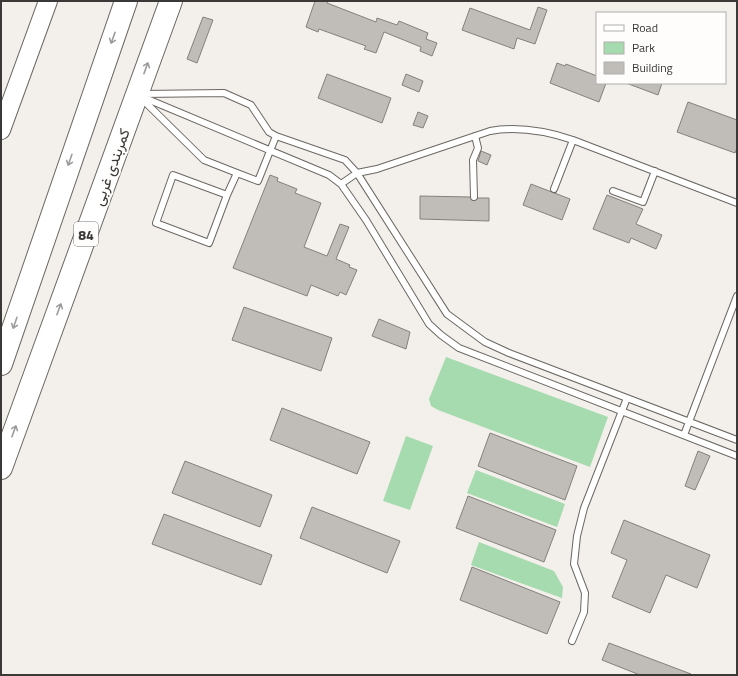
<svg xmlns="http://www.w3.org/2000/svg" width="738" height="676" viewBox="0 0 738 676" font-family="'Titillium Web',Vazirmatn,sans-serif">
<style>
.green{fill:#a5dbae}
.building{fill:#c0bcb7;stroke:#84817c}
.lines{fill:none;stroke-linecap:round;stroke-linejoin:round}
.lane-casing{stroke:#6b6863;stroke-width:8}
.secondary-casing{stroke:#6b6863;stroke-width:20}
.highway-casing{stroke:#6b6863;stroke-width:24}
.lane{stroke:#fff;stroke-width:6}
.secondary{stroke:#fff;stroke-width:18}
.highway{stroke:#fff;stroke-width:22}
.oneway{stroke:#9c9c9b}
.labels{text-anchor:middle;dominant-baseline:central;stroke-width:4;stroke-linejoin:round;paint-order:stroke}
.shield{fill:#fffdfb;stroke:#757472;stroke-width:1}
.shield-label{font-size:14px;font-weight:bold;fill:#3a3937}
.street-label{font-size:15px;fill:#3a3937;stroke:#fffdfb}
</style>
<rect width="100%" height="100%" fill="#f3efea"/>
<path class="green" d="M 446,357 L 608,417 L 590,467 L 438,410 L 431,406 L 429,399 Z
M 406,436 L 433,446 L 410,510 L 383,501 Z
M 476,470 L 565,504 L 557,527 L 467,493 Z
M 479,542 L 554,571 L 563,587 L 562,598 L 471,565 Z"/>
<path class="building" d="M 315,1 L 328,1 L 327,3 L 376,22 L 377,18 L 397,25 L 399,21 L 428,33 L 426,39 L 437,43 L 432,56 L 420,51 L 421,47 L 384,32 L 376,53 L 364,49 L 366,46 L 319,29 L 318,32 L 306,27 Z
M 538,7 L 547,10 L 535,44 L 517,38 L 514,49 L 462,30 L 470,8 L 530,30 Z
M 203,17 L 213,20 L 197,63 L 187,59 Z
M 557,63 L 565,66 L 566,64 L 597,76 L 597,83 L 606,83 L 599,102 L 550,83 Z
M 327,74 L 391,98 L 382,123 L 318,98 Z
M 406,74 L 423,81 L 419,92 L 402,85 Z
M 626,83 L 662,83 L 658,95 Z
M 688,102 L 737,120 L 737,148 L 735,153 L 677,132 Z
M 418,112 L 428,116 L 423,128 L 413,125 Z
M 481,151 L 491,155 L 487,165 L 478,161 Z
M 270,175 L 278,178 L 277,181 L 297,189 L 295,193 L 321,203 L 304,247 L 327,256 L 340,224 L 349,227 L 336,259 L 350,265 L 349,267 L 357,270 L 346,295 L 340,292 L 338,296 L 311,285 L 307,296 L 233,268 Z
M 531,184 L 570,199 L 562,220 L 523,205 Z
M 607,195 L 643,209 L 636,224 L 662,235 L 656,249 L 631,238 L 629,243 L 593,229 Z
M 420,196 L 470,197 L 474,201 L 478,198 L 489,198 L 489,221 L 420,219 Z
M 244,307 L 332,338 L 321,371 L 232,340 Z
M 379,319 L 410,332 L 406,349 L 372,336 Z
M 282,408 L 370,442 L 357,474 L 270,440 Z
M 490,433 L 577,466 L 565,500 L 478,466 Z
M 698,451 L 710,456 L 695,490 L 685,486 Z
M 185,461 L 272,495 L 260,527 L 172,493 Z
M 468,496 L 556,530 L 544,562 L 456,528 Z
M 312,507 L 400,541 L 387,573 L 300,538 Z
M 164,514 L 272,555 L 261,585 L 152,544 Z
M 624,520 L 710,555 L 697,588 L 666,575 L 650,613 L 612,597 L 627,560 L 611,553 Z
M 472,567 L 560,602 L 547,634 L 460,600 Z
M 609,643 L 691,674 L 691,675 L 640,675 L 602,660 Z"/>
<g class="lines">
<g class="lane-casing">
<path id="lane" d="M 141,94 L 224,93 L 251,105 L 269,132 L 276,136 L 345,160 L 357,173 L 447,314 L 485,342 L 509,353 L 737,440
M 140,96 L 329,175 L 341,184 L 366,220 L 429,324 L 441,335 L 459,348 L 737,456
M 141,98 L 204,160 L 237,173
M 173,175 L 227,195 L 209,243 L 156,223 Z
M 341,184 L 357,173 L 377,169 L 490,131 C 518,126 546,131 573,140 L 737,203
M 554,189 L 573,140
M 613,191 L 643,202 L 655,171
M 227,195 L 237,173 L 258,181 L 276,136
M 474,197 L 473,160 L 478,148 L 475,136
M 684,435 L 737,296
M 572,641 L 584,612 L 585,593 L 574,564 L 577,536 L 584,508 L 627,398"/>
</g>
<g class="secondary-casing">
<path id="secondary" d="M 1,130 L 48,1"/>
</g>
<g class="highway-casing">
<path id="highway" d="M 1,364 L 126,1
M 1,468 L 171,1"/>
</g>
<use href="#lane" class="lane"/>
<use href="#secondary" class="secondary"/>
<use href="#highway" class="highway"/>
</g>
<defs><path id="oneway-shaft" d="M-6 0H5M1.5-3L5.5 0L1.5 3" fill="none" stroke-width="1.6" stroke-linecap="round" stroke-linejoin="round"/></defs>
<g class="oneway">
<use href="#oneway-shaft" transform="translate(113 38) rotate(110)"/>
<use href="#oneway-shaft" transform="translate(146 68) rotate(-70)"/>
<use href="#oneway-shaft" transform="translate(70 160) rotate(109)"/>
<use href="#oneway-shaft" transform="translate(59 309) rotate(-70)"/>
<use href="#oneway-shaft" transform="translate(15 323) rotate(109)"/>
<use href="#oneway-shaft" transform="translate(14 431) rotate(-70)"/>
</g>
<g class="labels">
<rect class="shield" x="74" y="222" width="24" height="24" rx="3"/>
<g class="shield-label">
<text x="86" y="234">84</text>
</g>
<g class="street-label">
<text transform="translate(111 167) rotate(-70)">کمربندی غربی</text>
</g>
</g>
<rect width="738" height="676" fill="none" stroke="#3a3937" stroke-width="4"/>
<rect x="596" y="12" width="130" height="72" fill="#fffdfb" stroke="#b0afad"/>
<rect x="604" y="25" width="20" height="6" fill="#ffffff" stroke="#b0afad"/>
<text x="632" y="32" font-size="12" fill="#3a3937">Road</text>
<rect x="604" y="42" width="20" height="12" fill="#a5dbae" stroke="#b0afad"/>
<text x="632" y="52" font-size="12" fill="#3a3937">Park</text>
<rect x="604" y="62" width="20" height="12" fill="#c0bcb7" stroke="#b0afad"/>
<text x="632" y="72" font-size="12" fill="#3a3937">Building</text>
</svg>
